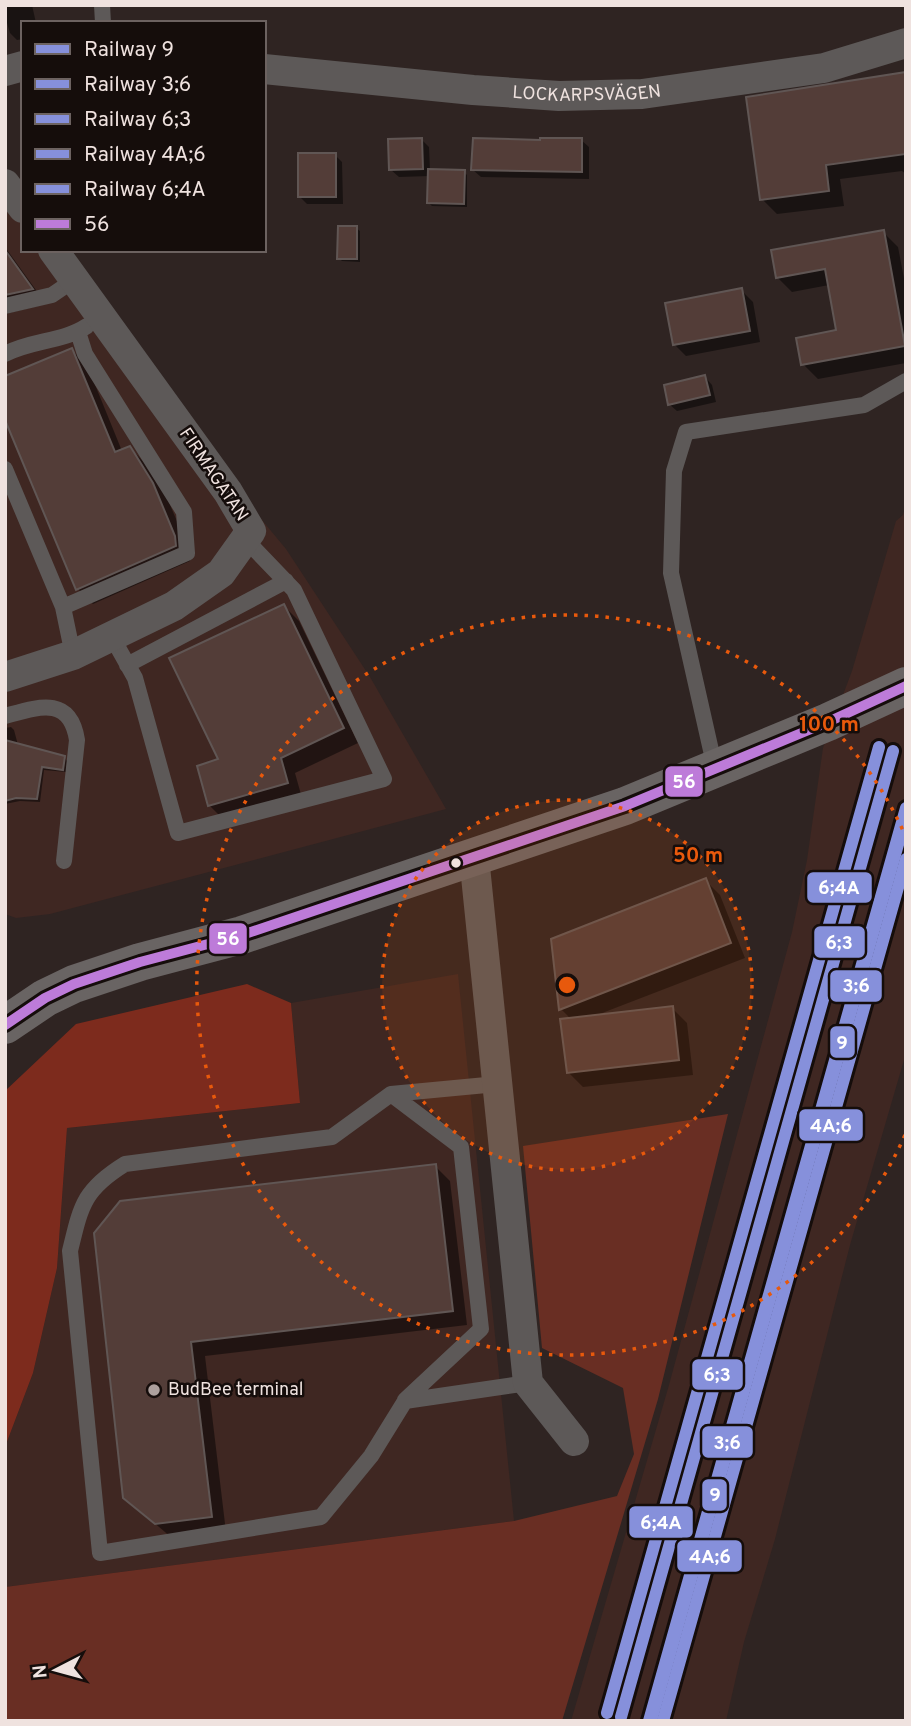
<svg xmlns="http://www.w3.org/2000/svg" width="911" height="1726" viewBox="0 0 911 1726" font-family="Overpass,sans-serif">
<style>
.built{fill:#3f2722}
.green{fill:#692e23}
.forest{fill:#7d2b1d}
.shadow{fill:#0007}
.building{fill:#533d38;stroke:#605654;stroke-width:2}
.lines{fill:none;stroke-linecap:round;stroke-linejoin:round}
.lane{stroke:#5d5958;stroke-width:16}
.street{stroke:#5d5958;stroke-width:30}
.secondary{stroke:#696463;stroke-width:38}
.bus-1-casing{stroke:#150d0b;stroke-width:16}
.bus-1{stroke:#bd7bd9;stroke-width:10}
.rail-1-casing{stroke:#150d0b;stroke-width:18}
.rail-2-casing{stroke:#150d0b;stroke-width:18}
.rail-3-casing{stroke:#150d0b;stroke-width:18}
.rail-4-casing{stroke:#150d0b;stroke-width:18}
.rail-5-casing{stroke:#150d0b;stroke-width:18}
.rail-1{stroke:#8690db;stroke-width:12}
.rail-2{stroke:#8690db;stroke-width:12}
.rail-3{stroke:#8690db;stroke-width:12}
.rail-4{stroke:#8690db;stroke-width:12}
.rail-5{stroke:#8690db;stroke-width:12}
.ring{fill:none;stroke:#e8590c;stroke-width:3.5;stroke-dasharray:3.5 7}
.bus-dot{fill:#efe2df;stroke:#150d0b;stroke-width:2.5}
.poi-dot{fill:#aca09d;stroke:#150d0b;stroke-width:2.5}
.labels{text-anchor:middle;dominant-baseline:central;stroke-width:5;stroke-linejoin:round;paint-order:stroke}
.street-label{font-size:18px;fill:#efe2df;stroke:#150d0b}
.poi-label{font-size:18px;fill:#efe2df;stroke:#150d0b;text-anchor:start}
.centre{fill:#e8590c;stroke:#150d0b;stroke-width:3.5}
.ring-label{font-size:21px;text-anchor:middle;font-weight:bold;fill:#e8590c;stroke:#150d0b;stroke-width:5;stroke-linejoin:round;paint-order:stroke}
.line-badge{stroke:#150d0b;stroke-width:2.5}
.badge-label{font-size:19px;text-anchor:middle;font-weight:bold;fill:#fff}
</style>
<rect width="100%" height="100%" fill="#2f2422"/>
<path class="built" d="M 5,193 L 23,218 L 23,250 L 45,250 L 83,304 L 286,549 L 370,677 L 446,809 L 50,914 L 16,918 L 5,914 Z
M 906,504 L 906,1053 L 850,1245 L 775,1539 L 744,1642 L 726,1721 L 571,1721 L 669,1385 L 792,932 L 807,860 L 823,748 L 852,671 L 896,521 L 903,515 Z
M 458,974 L 514,1521 L 5,1587 L 5,1447 L 33,1373 L 57,1268 L 67,1128 L 300,1103 L 291,1003 Z"/>
<path class="green" d="M 728,1114 L 658,1399 L 562,1721 L 5,1721 L 5,1587 L 514,1521 L 617,1496 L 634,1454 L 623,1388 L 542,1348 L 523,1146 Z"/>
<path class="forest" d="M 247,984 L 291,1003 L 300,1103 L 67,1128 L 57,1268 L 33,1373 L 5,1447 L 5,1091 L 76,1024 Z"/>
<path class="shadow" d="M 5,5 L 32,5 L 36,23 L 23,23 L 23,39 L 17,40 L 10,33 L 5,16 Z
M 906,75 L 906,174 L 902,171 L 840,179 L 844,206 L 777,214 L 762,199 Z
M 264,134 L 267,137 L 267,164 L 264,164 Z
M 422,140 L 429,147 L 430,171 L 464,172 L 467,175 L 467,207 L 432,206 L 429,203 L 430,176 L 399,177 L 391,170 Z
M 581,140 L 589,147 L 589,179 L 481,177 L 473,170 Z
M 335,155 L 342,162 L 343,204 L 307,204 L 299,196 Z
M 356,228 L 360,231 L 360,262 L 342,261 L 339,258 Z
M 883,232 L 898,247 L 906,289 L 906,363 L 818,379 L 803,364 L 838,332 L 829,285 L 792,292 L 777,277 Z
M 5,247 L 46,304 L 5,314 Z
M 741,290 L 753,302 L 760,342 L 686,356 L 674,344 Z
M 72,350 L 87,365 L 122,451 L 130,448 L 145,463 L 168,500 L 190,552 L 190,561 L 93,604 L 78,589 Z
M 705,377 L 712,385 L 716,402 L 677,411 L 669,404 Z
M 284,606 L 299,621 L 358,743 L 295,773 L 302,798 L 224,820 L 209,805 L 220,760 Z
M 11,727 L 14,730 L 18,745 L 64,757 L 67,761 L 66,772 L 44,770 L 40,802 L 20,801 L 5,804 L 5,728 Z
M 705,880 L 720,895 L 745,958 L 597,1015 L 672,1008 L 687,1023 L 693,1075 L 583,1087 L 568,1072 L 571,1019 L 561,1009 Z
M 435,1166 L 450,1181 L 467,1325 L 205,1356 L 226,1532 L 172,1538 L 125,1498 L 96,1234 Z"/>
<path class="building" d="M 906,72 L 906,154 L 826,165 L 829,191 L 760,200 L 746,97 Z
M 422,138 L 423,169 L 389,170 L 388,139 Z
M 473,138 L 540,140 L 540,138 L 582,138 L 582,172 L 471,170 Z
M 298,153 L 336,153 L 336,197 L 298,197 Z
M 428,169 L 465,170 L 464,204 L 427,203 Z
M 338,226 L 357,226 L 357,259 L 337,259 Z
M 884,230 L 905,346 L 801,365 L 796,338 L 836,330 L 825,269 L 776,278 L 771,250 Z
M 5,250 L 33,289 L 5,295 Z
M 742,288 L 750,331 L 673,345 L 665,303 Z
M 72,348 L 115,452 L 130,446 L 153,483 L 175,536 L 176,546 L 76,590 L 5,420 L 5,376 Z
M 705,375 L 710,395 L 668,405 L 664,385 Z
M 284,604 L 344,728 L 281,758 L 288,783 L 208,806 L 197,766 L 218,759 L 169,658 Z
M 5,740 L 65,756 L 63,770 L 42,767 L 37,799 L 16,798 L 5,801 Z
M 706,878 L 731,943 L 559,1010 L 551,939 Z
M 673,1006 L 679,1060 L 567,1073 L 560,1019 Z
M 436,1164 L 453,1311 L 191,1342 L 212,1517 L 155,1524 L 123,1498 L 94,1233 L 120,1201 Z"/>
<g class="lines">
<path class="lane" d="M 102,5 L 103,23
M 5,306 L 52,295 L 74,280
M 5,354 C 31,340 63,342 87,326
M 5,469 L 63,607 L 187,553 L 184,512 L 85,354 L 78,332
M 63,607 L 73,655
M 112,637 L 135,678 L 178,833 L 384,779 L 294,590 L 245,539
M 127,665 L 286,581
M 5,716 C 38,707 70,695 77,740 L 64,861
M 715,768 L 671,573 L 674,471 L 686,432 L 864,405 L 906,381
M 497,1084 L 391,1094 L 332,1137 L 125,1164 C 83,1190 81,1206 70,1251 L 100,1553 L 321,1517 L 371,1456 L 405,1401 L 528,1383
M 391,1094 L 461,1147 L 481,1329 L 405,1400"/>
<g class="street">
<path id="s1" d="M 264,69 L 473,90 L 559,96 L 642,94 L 824,68 L 906,43"/>
<path d="M 5,71 L 23,66"/>
<path d="M 5,184 L 23,208"/>
<path d="M 5,677 L 73,655 L 174,606 L 221,573 L 251,531 L 228,492 L 53,250"/>
<path d="M 474,857 L 528,1383 L 574,1441"/>
</g>
<path class="secondary" d="M 5,1025 L 45,998 L 74,984 L 140,962 L 242,935 L 625,806 L 828,722 L 906,686"/>
<g class="bus-1-casing">
<path id="bus-1" d="M 5,1025 L 45,998 L 74,984 L 140,962 L 242,935 L 625,806 L 828,722 L 906,686"/>
</g>
<use href="#bus-1" class="bus-1"/>
<g class="rail-1-casing">
<path id="rail-1" d="M 651,1721 L 906,816"/>
</g>
<g class="rail-2-casing">
<path id="rail-2" d="M 649,1721 L 906,808"/>
</g>
<g class="rail-3-casing">
<path id="rail-3" d="M 621,1717 L 893,751"/>
</g>
<g class="rail-4-casing">
<path id="rail-4" d="M 663,1721 L 906,859"/>
</g>
<g class="rail-5-casing">
<path id="rail-5" d="M 607,1713 L 879,747"/>
</g>
<use href="#rail-1" class="rail-1"/>
<use href="#rail-2" class="rail-2"/>
<use href="#rail-3" class="rail-3"/>
<use href="#rail-4" class="rail-4"/>
<use href="#rail-5" class="rail-5"/>
</g>
<circle cx="567" cy="985" r="185" fill="#e8590c" fill-opacity=".12"/>
<g class="ring">
<circle cx="567" cy="985" r="185"/>
<path d="M905 1135A370 370 0 1 1 905 835"/>
</g>
<circle class="bus-dot" cx="456" cy="863" r="6"/>
<circle class="poi-dot" cx="154" cy="1390" r="7"/>
<g class="labels">
<g class="street-label">
<text stroke="none"><textPath href="#s1" startOffset="324">LOCKARPSVÄGEN</textPath></text>
<text transform="translate(213 475) rotate(56)">FIRMAGATAN</text>
</g>
<g class="poi-label">
<text x="168" y="1390">BudBee terminal</text>
</g>
</g>
<circle cx="567" cy="985" r="10" class="centre"/>
<g class="ring-label">
<text x="829" y="731">100 m</text>
<text x="698" y="862">50 m</text>
</g>
<g class="line-badge">
<rect x="664" y="765" width="40" height="33" rx="7" fill="#bd7bd9"/>
<rect x="806" y="871" width="67" height="33" rx="7" fill="#8690db"/>
<rect x="208" y="922" width="40" height="33" rx="7" fill="#bd7bd9"/>
<rect x="813" y="925" width="53" height="34" rx="7" fill="#8690db"/>
<rect x="829" y="969" width="54" height="34" rx="7" fill="#8690db"/>
<rect x="829" y="1025" width="27" height="34" rx="7" fill="#8690db"/>
<rect x="798" y="1108" width="66" height="34" rx="7" fill="#8690db"/>
<rect x="691" y="1358" width="53" height="33" rx="7" fill="#8690db"/>
<rect x="701" y="1425" width="53" height="34" rx="7" fill="#8690db"/>
<rect x="701" y="1478" width="27" height="34" rx="7" fill="#8690db"/>
<rect x="628" y="1505" width="66" height="34" rx="7" fill="#8690db"/>
<rect x="676" y="1539" width="67" height="34" rx="7" fill="#8690db"/>
</g>
<g class="badge-label">
<text x="684" y="788">56</text>
<text x="839" y="894">6;4A</text>
<text x="228" y="945">56</text>
<text x="839" y="949">6;3</text>
<text x="856" y="992">3;6</text>
<text x="842" y="1049">9</text>
<text x="831" y="1132">4A;6</text>
<text x="717" y="1381">6;3</text>
<text x="727" y="1449">3;6</text>
<text x="715" y="1501">9</text>
<text x="661" y="1529">6;4A</text>
<text x="710" y="1563">4A;6</text>
</g>
<rect width="911" height="1726" fill="none" stroke="#efe2df" stroke-width="14"/>
<rect x="21" y="21" width="245" height="231" fill="#150d0b" stroke="#6c6260" stroke-width="2"/>
<rect x="35" y="44" width="35" height="10" fill="#8690db" stroke="#6c6260" stroke-width="2"/>
<text x="84" y="56" font-size="21" fill="#efe2df">Railway 9</text>
<rect x="35" y="79" width="35" height="10" fill="#8690db" stroke="#6c6260" stroke-width="2"/>
<text x="84" y="91" font-size="21" fill="#efe2df">Railway 3;6</text>
<rect x="35" y="114" width="35" height="10" fill="#8690db" stroke="#6c6260" stroke-width="2"/>
<text x="84" y="126" font-size="21" fill="#efe2df">Railway 6;3</text>
<rect x="35" y="149" width="35" height="10" fill="#8690db" stroke="#6c6260" stroke-width="2"/>
<text x="84" y="161" font-size="21" fill="#efe2df">Railway 4A;6</text>
<rect x="35" y="184" width="35" height="10" fill="#8690db" stroke="#6c6260" stroke-width="2"/>
<text x="84" y="196" font-size="21" fill="#efe2df">Railway 6;4A</text>
<rect x="35" y="219" width="35" height="10" fill="#bd7bd9" stroke="#6c6260" stroke-width="2"/>
<text x="84" y="231" font-size="21" fill="#efe2df">56</text>
<g transform="translate(56 1670) rotate(264)" stroke="#150d0b" stroke-width="5" paint-order="stroke">
<path d="M0-5L12 26L0 18L-12 26Z" fill="#efe2df"/>
<text y="-10" font-size="19" font-weight="bold" text-anchor="middle" fill="#efe2df">N</text>
</g>
</svg>
